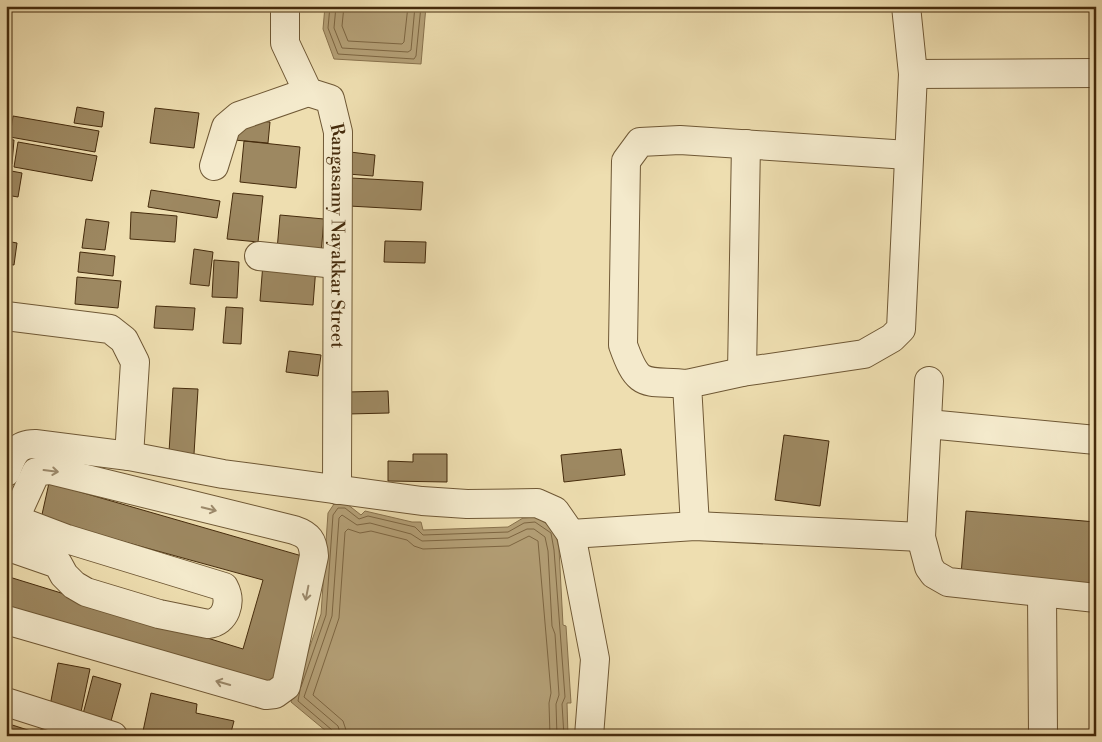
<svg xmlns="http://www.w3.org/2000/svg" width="1102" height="742" viewBox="0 0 1102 742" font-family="'Libre Bodoni',serif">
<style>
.water{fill:#b5a178;stroke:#88724d}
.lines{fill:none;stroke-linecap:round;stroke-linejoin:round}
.shore{stroke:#7d6642;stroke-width:1}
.building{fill:#9d8861;stroke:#452b0c}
.minor-casing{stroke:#6f5835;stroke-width:30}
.minor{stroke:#f4eacc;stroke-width:28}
.oneway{stroke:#9c8a6c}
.labels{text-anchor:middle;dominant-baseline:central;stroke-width:4.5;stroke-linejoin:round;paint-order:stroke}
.street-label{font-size:18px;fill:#452b0c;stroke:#f4eacc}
</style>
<rect width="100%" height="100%" fill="#eedeb0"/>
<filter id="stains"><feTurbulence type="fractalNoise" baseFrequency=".004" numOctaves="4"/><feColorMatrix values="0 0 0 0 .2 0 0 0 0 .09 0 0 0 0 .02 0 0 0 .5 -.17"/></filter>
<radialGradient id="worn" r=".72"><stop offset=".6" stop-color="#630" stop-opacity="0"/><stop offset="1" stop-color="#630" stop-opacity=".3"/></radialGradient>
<path class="water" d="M 325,6 L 426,6 L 421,64 L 334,59 L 323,29 Z
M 336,501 L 347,504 L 361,515 L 365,511 L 412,522 L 421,522 L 423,530 L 508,527 L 523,518 L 537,517 L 555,530 L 559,549 L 563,625 L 566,626 L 571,703 L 567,703 L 568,736 L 332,736 L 291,702 L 321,614 L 328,513 Z"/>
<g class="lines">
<path class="shore" d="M 330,6 L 328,28 L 338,54 L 414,59 L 416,56 L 421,6
M 336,6 L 334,28 L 342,48 L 408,52 L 411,50 L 415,6
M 344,6 L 342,26 L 348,41 L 402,44 L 404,42 L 408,6
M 301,687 L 326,615 L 333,515 L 338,508 L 345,508 L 359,519 L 368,516 L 415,527 L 423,535 L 508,532 L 524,523 L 535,522 L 551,533 L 554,550 L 565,697 L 562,704 L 564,736
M 300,690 L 298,701 L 332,730 L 334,736
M 341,736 L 338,726 L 304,697 L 332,616 L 339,518 L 342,515 L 357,525 L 370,523 L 411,534 L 422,541 L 508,538 L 527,529 L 534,529 L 545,537 L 548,551 L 552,626 L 555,634 L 559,695 L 556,704 L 557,736
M 348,736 L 343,721 L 313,695 L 339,618 L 345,532 L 348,529 L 360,533 L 371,531 L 407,540 L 414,546 L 423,549 L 509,546 L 529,536 L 538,541 L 551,693 L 549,703 L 550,736"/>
</g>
<path class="building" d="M 77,107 L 104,112 L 102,127 L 74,123 Z
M 155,108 L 199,113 L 194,148 L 150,143 Z
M 13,116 L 99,131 L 95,152 L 10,137 Z
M 236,119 L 270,122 L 268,143 L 234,140 Z
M 6,139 L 14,140 L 12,164 L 6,163 Z
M 244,141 L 300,147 L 296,188 L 240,182 Z
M 18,142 L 97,156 L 92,181 L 14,167 Z
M 350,152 L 375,155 L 373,176 L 348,174 Z
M 6,170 L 22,173 L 18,197 L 6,195 Z
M 351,178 L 423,182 L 421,210 L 349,206 Z
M 151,190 L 220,201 L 217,218 L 148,207 Z
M 233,193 L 263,196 L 258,242 L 227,239 Z
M 131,212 L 177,216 L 175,242 L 130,239 Z
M 280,215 L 324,219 L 321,254 L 277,250 Z
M 86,219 L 109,222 L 105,250 L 82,248 Z
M 6,241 L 17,243 L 14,265 L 6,264 Z
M 385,241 L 426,242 L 425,263 L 384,262 Z
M 194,249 L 213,252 L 209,286 L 190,284 Z
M 80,252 L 115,256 L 113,276 L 78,272 Z
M 214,260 L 239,262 L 237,298 L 212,297 Z
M 263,263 L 316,267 L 313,305 L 260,301 Z
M 6,274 L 11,275 L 7,301 L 6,301 Z
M 77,277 L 121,281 L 118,308 L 75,304 Z
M 156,306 L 195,308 L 193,330 L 154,328 Z
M 226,307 L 243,308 L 241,344 L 223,343 Z
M 289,351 L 321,355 L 318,376 L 286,372 Z
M 173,388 L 198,389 L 194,454 L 169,452 Z
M 388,391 L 389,413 L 348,414 L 347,392 Z
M 784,435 L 829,441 L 820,506 L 775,500 Z
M 621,449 L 625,475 L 564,482 L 561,455 Z
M 413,454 L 447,454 L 447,482 L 388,481 L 388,461 L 413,462 Z
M 49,483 L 309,558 L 277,685 L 6,613 L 6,576 L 243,649 L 263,580 L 41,519 Z
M 966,511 L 1096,522 L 1096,587 L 961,575 Z
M 58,663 L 90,669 L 81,712 L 50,706 Z
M 93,676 L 121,684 L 111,721 L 83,714 Z
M 151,693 L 197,704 L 196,713 L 234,721 L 230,736 L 142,736 Z
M 6,723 L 34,732 L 33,736 L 6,736 Z
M 41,729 L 64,736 L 39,736 Z"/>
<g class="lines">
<g class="minor-casing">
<g id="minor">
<path id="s1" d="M 285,6 L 285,43 L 308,92 L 330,99 L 338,132 L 337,490"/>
<path d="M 913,74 L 1096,73"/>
<path d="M 214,166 L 226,127 L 239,116 L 308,92"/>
<path d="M 259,256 L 336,264"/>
<path d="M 6,316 L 110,329 L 124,340 L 135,362 L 129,456"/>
<path d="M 742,372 L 746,144"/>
<path d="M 929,381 L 921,537 L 929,567 L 934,574 L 948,582 L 1096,598"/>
<path d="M 687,384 C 644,380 639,390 623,345 L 626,161 L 640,142 L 680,140 L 908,155"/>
<path d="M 928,424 L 1096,440"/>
<path d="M 6,472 C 12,456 15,444 35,444 L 129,456 L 223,474 L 422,501 L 467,504 L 537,503 L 555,511 L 571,534 L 595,659 L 589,736"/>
<path d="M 6,516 L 67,539 L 224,587 C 232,602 226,622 208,624 L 159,614 L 86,592 L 74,585 L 64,575 L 58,564 L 6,546"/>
<path d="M 695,526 L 687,384 L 742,372 L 864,354 L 892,338 L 901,329 L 913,74 L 906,6"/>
<path d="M 571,534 L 695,526 L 921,537"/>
<path d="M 6,538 L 36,472 L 50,470 L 294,530 C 309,535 313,541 314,556 L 286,686 L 275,694 L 266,695 L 6,620"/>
<path d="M 1042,593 L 1043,736"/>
<path d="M 6,702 L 113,736"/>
</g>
</g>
<use href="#minor" class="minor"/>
</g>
<defs><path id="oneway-shaft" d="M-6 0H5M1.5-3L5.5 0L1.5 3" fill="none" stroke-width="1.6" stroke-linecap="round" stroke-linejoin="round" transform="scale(1.25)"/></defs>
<g class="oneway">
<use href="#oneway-shaft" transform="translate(51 471) rotate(7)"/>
<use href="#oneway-shaft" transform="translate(209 509) rotate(14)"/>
<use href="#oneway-shaft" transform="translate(307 593) rotate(101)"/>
<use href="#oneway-shaft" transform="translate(223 683) rotate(-164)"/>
</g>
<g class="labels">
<g class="street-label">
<text stroke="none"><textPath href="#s1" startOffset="252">Rangasamy Nayakkar Street</textPath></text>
</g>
</g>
<rect width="1102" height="742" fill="none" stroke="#eedeb0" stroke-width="25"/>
<rect x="8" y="8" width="1087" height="727" fill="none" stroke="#452b0c" stroke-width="2.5"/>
<rect x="12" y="12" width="1077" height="717" fill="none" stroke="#452b0c"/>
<rect width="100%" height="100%" filter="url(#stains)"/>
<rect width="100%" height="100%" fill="url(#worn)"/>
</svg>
